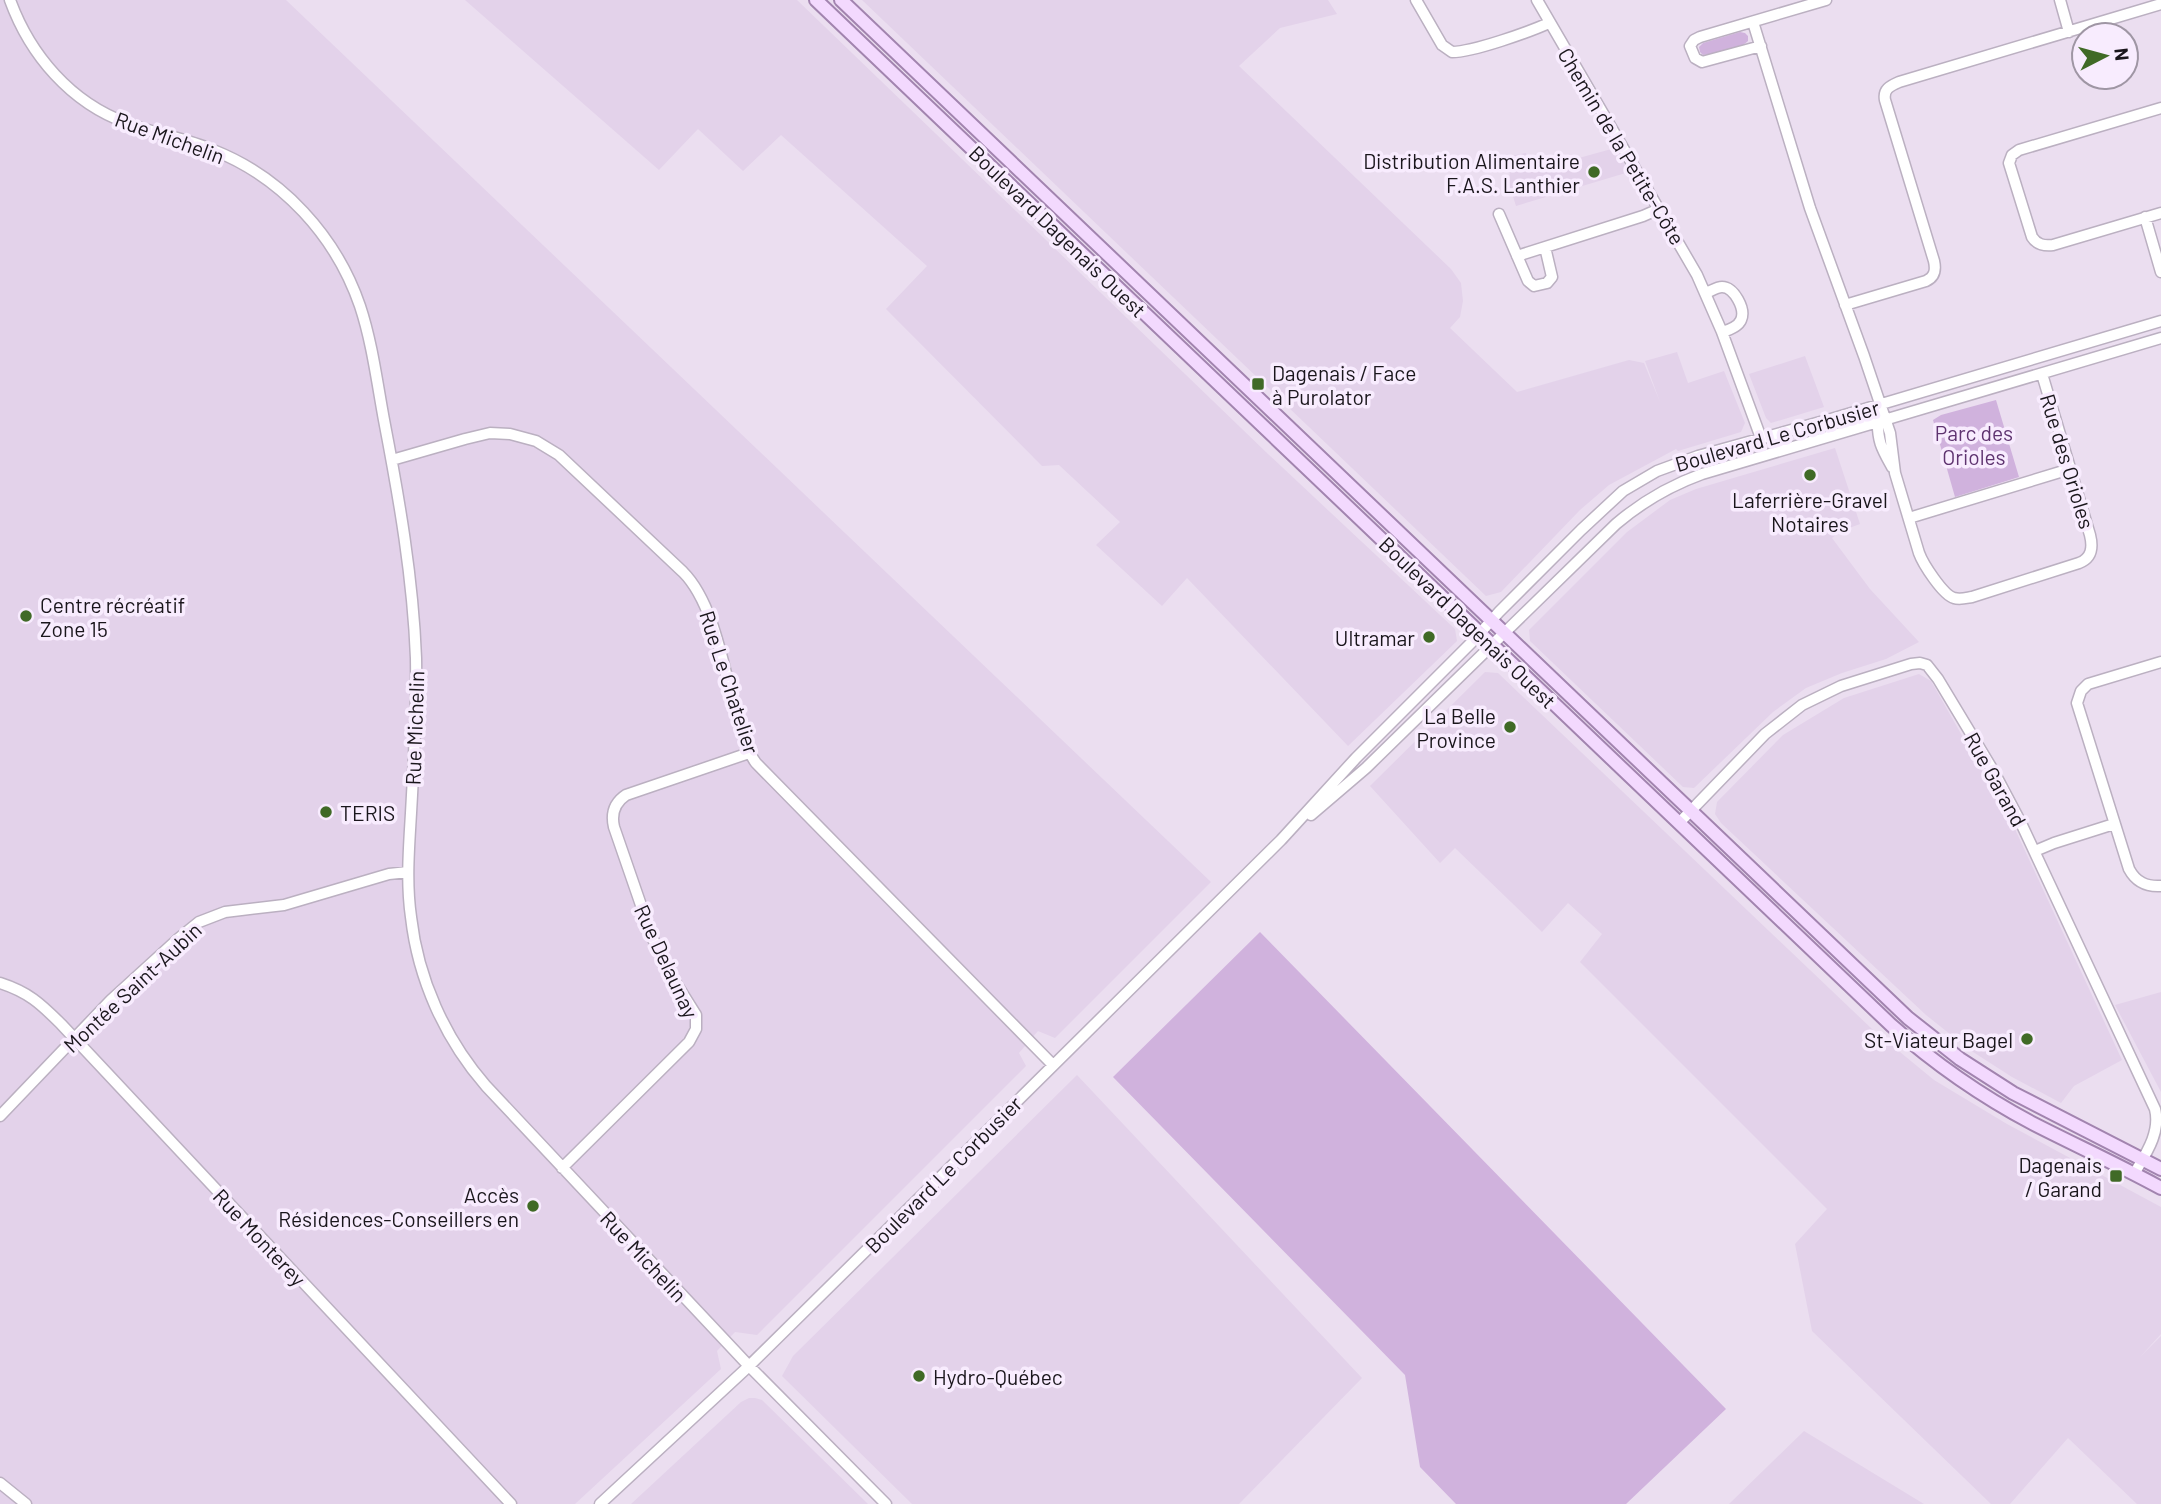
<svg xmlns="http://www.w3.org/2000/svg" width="2161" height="1504" viewBox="0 0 2161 1504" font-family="Barlow,sans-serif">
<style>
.built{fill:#e3d2ea}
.green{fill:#d0b2dd}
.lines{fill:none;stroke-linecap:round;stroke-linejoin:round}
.minor-casing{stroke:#bbb0c1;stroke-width:13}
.major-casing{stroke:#a284af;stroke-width:16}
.minor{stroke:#fff;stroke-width:10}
.major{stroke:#f3d9fe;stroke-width:12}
.poi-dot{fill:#406a26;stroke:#f8ecfe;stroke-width:2.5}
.labels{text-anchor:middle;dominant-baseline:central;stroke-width:7;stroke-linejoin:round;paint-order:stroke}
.street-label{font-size:21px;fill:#1a161c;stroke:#f8ecfe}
.poi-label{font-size:21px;fill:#1a161c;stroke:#f8ecfe;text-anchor:end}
.park-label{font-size:21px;fill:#5f3470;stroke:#f8ecfe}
</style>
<rect width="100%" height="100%" fill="#ebdef0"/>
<path class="built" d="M 0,0 L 286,0 L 1211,882 L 1055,1038 L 1038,1031 L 1019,1053 L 1026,1066 L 757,1335 L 735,1332 L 717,1351 L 721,1369 L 575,1504 L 0,1504 Z
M 465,0 L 797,0 L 1268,454 L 1455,629 L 1457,641 L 1348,746 L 1187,578 L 1162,606 L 1096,545 L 1120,522 L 1059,465 L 1042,466 L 886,309 L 927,266 L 781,135 L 743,171 L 698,129 L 659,170 Z
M 862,0 L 1328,0 L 1337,14 L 1280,28 L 1239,66 L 1451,269 L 1461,283 L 1463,301 L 1460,317 L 1450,328 L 1517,392 L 1629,360 L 1644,363 L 1660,402 L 1645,361 L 1677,352 L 1688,383 L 1724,371 L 1745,423 L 1741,432 L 1678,451 L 1676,449 L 1609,485 L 1580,510 L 1501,592 L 1486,596 Z
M 1615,148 L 1629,172 L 1516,206 L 1509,184 L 1511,156 L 1526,153 L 1532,171 Z
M 1805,356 L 1824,407 L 1771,423 L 1766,418 L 1749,374 Z
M 1835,448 L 1860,524 L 1841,531 L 1832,538 L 1870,589 L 1919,642 L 1886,659 L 1842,673 L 1806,688 L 1773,712 L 1694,788 L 1683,787 L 1530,641 L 1529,630 L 1627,532 L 1670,500 L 1696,489 Z
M 1485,672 L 1498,673 L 1872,1029 L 1934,1080 L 2007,1124 L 2161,1207 L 2161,1334 L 2140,1357 L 2161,1336 L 2161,1504 L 2137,1504 L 2068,1438 L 2010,1504 L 1991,1504 L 1812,1331 L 1795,1244 L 1827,1209 L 1580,962 L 1602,934 L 1568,903 L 1542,932 L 1455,848 L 1440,863 L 1370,786 Z
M 1919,674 L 1931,681 L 2014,827 L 2122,1060 L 2074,1086 L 2061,1103 L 2012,1077 L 1970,1050 L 1926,1015 L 1721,823 L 1715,814 L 1717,802 L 1783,735 L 1844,698 Z
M 2161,992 L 2161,1092 L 2115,1005 Z
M 1077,1075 L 1362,1378 L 1239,1504 L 912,1504 L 782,1376 L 793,1356 Z
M 749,1398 L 755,1398 L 762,1400 L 868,1504 L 631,1504 L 741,1402 Z
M 1804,1431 L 1924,1504 L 1729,1504 Z"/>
<path class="green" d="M 1740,32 L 1745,33 L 1748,36 L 1748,41 C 1742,47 1728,51 1721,50 L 1721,52 L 1703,55 L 1700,52 L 1699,47 L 1703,43 Z
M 1996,400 L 2019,477 L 1955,497 L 1933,420 L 1941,415 Z
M 1260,932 L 1726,1409 L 1626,1504 L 1456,1504 L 1420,1467 L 1405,1375 L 1113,1077 Z"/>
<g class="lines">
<g class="minor-casing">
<path id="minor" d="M 10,0 C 30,55 71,103 127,123 C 155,134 185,138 213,150 C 282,177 336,236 360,306 C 372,342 377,382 384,420 C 399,498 413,578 416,658 C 417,709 414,761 411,813 C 409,848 406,882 411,917 C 418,979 445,1039 486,1086 L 749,1366 L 886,1504
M 1416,0 L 1442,45 L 1452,52 C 1473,52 1529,32 1549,23
M 1537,0 L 1697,275 L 1722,332 L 1761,438
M 2060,0 L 2069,32
M 1753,22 L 1810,208 L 1864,356 L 1890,433 L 1895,473 L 1919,553 C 1923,564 1943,595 1954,598 C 1960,600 1966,598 1972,597 L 2079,563 C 2092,558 2093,547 2090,535 L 2042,374
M 1761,46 L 1702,62 L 1695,58 L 1690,46 L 1694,40 L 1700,37 L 1826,0
M 2161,108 L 2019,150 L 2012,155 L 2009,163 L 2032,237 C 2037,245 2044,246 2053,245 L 2161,213
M 1499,214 L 1528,281 L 1534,286 L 1547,283 L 1552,277 L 1545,247
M 2145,217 L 2161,272
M 1517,256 L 1643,216 L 1659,209
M 1706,293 C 1711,291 1717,287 1722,287 C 1734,287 1746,309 1741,320 C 1738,327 1729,330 1722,332
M 1845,305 L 1926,281 C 1935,277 1936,270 1934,261 L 1885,100 C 1883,89 1890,86 1899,82 L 2161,4
M 1878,419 C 1877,441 1882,449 1892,467
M 392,460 L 465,439 L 490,433 L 510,434 L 536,441 L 559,455 L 683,572 C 714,603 724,670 736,713 C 741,730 745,748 756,763 L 1053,1065
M 1909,518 L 2070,469
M 2161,662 L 2088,684 L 2081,691 L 2077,703 L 2129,869 C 2136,882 2146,887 2161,886
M 1311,815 L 1366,768 L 1616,524 C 1643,501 1669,486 1702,474 L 2161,338
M 1679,823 L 1765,734 L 1802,705 L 1841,686 L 1911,664 L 1920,663 L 1927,665 L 1938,679 L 1994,772 L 2021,823 L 2155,1109 C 2161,1133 2145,1155 2134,1174
M 2035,851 L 2054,843 L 2114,824
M 0,983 C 28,992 40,1003 61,1024 L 511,1504
M 0,1116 L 111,1000 L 178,939 L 199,922 L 225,912 L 284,905 L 389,874 L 408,872
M 562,1168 L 689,1042 L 696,1029 L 696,1015 L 669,972 L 652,937 L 614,827 C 611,814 614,803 626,795 L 749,753
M 0,1483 L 26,1504
M 600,1504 L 749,1366 L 894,1223 L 1281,840 L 1356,758 L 1472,642 L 1499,612 L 1581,530 L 1623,491 L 1657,471 L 1698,456 L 1831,419 L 2161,321"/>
</g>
<g class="major-casing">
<path id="major" d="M 816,0 L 1891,1025 C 1934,1063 1981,1096 2032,1123 C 2075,1145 2119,1165 2161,1188
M 841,0 L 1908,1018 L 1960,1059 L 2013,1093 L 2161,1169"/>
</g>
<use href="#minor" class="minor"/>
<use href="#major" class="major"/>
</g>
<g class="poi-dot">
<circle cx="1594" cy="172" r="7"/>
<rect x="1251" y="377" width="14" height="14" rx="3.5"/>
<circle cx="1810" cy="475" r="7"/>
<circle cx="26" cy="616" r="7"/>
<circle cx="1429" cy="637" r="7"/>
<circle cx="1510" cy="727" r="7"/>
<circle cx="326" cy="812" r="7"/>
<circle cx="2027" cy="1039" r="7"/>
<rect x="2109" y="1169" width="14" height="14" rx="3.5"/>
<circle cx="533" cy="1206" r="7"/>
<circle cx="919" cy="1376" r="7"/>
</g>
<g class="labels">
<g class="street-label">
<text transform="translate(170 137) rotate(20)">Rue Michelin</text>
<text transform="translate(1622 146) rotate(59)">Chemin de la Petite-Côte</text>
<text transform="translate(1058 231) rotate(44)">Boulevard Dagenais Ouest</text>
<text transform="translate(1777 435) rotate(-16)">Boulevard Le Corbusier</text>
<text transform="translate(2068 461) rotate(73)">Rue des Orioles</text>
<text transform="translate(1468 622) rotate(44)">Boulevard Dagenais Ouest</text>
<text transform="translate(730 682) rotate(72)">Rue Le Chatelier</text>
<text transform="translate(414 728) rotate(-88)">Rue Michelin</text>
<text transform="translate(1996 779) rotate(61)">Rue Garand</text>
<text transform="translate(667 961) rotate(65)">Rue Delaunay</text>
<text transform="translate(132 987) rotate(-43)">Montée Saint-Aubin</text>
<text transform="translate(943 1174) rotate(-45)">Boulevard Le Corbusier</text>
<text transform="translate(260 1237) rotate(47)">Rue Monterey</text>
<text transform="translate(644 1256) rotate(47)">Rue Michelin</text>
</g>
<g class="poi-label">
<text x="1580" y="160">Distribution Alimentaire<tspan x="1580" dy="24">F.A.S. Lanthier</tspan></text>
<text x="1272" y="372" text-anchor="start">Dagenais / Face<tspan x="1272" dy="24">à Purolator</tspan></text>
<text x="1810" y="499" text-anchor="middle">Laferrière-Gravel<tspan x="1810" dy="24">Notaires</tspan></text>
<text x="40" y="604" text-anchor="start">Centre récréatif<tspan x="40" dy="24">Zone 15</tspan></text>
<text x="1415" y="637">Ultramar</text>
<text x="1496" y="715">La Belle<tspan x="1496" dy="24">Province</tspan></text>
<text x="340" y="812" text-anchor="start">TERIS</text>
<text x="2013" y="1039">St-Viateur Bagel</text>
<text x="2102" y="1164">Dagenais<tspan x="2102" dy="24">/ Garand</tspan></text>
<text x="519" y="1194">Accès<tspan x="519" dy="24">Résidences-Conseillers en</tspan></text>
<text x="933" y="1376" text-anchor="start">Hydro-Québec</text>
</g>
<g class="park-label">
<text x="1974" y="432">Parc des<tspan x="1974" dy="24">Orioles</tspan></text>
</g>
</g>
<g transform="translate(2105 56) rotate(84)"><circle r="33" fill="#f8ecfe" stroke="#9f96a4" stroke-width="2"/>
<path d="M0-5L12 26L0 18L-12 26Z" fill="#406a26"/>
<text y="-10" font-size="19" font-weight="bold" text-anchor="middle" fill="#1a161c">N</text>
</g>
</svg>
